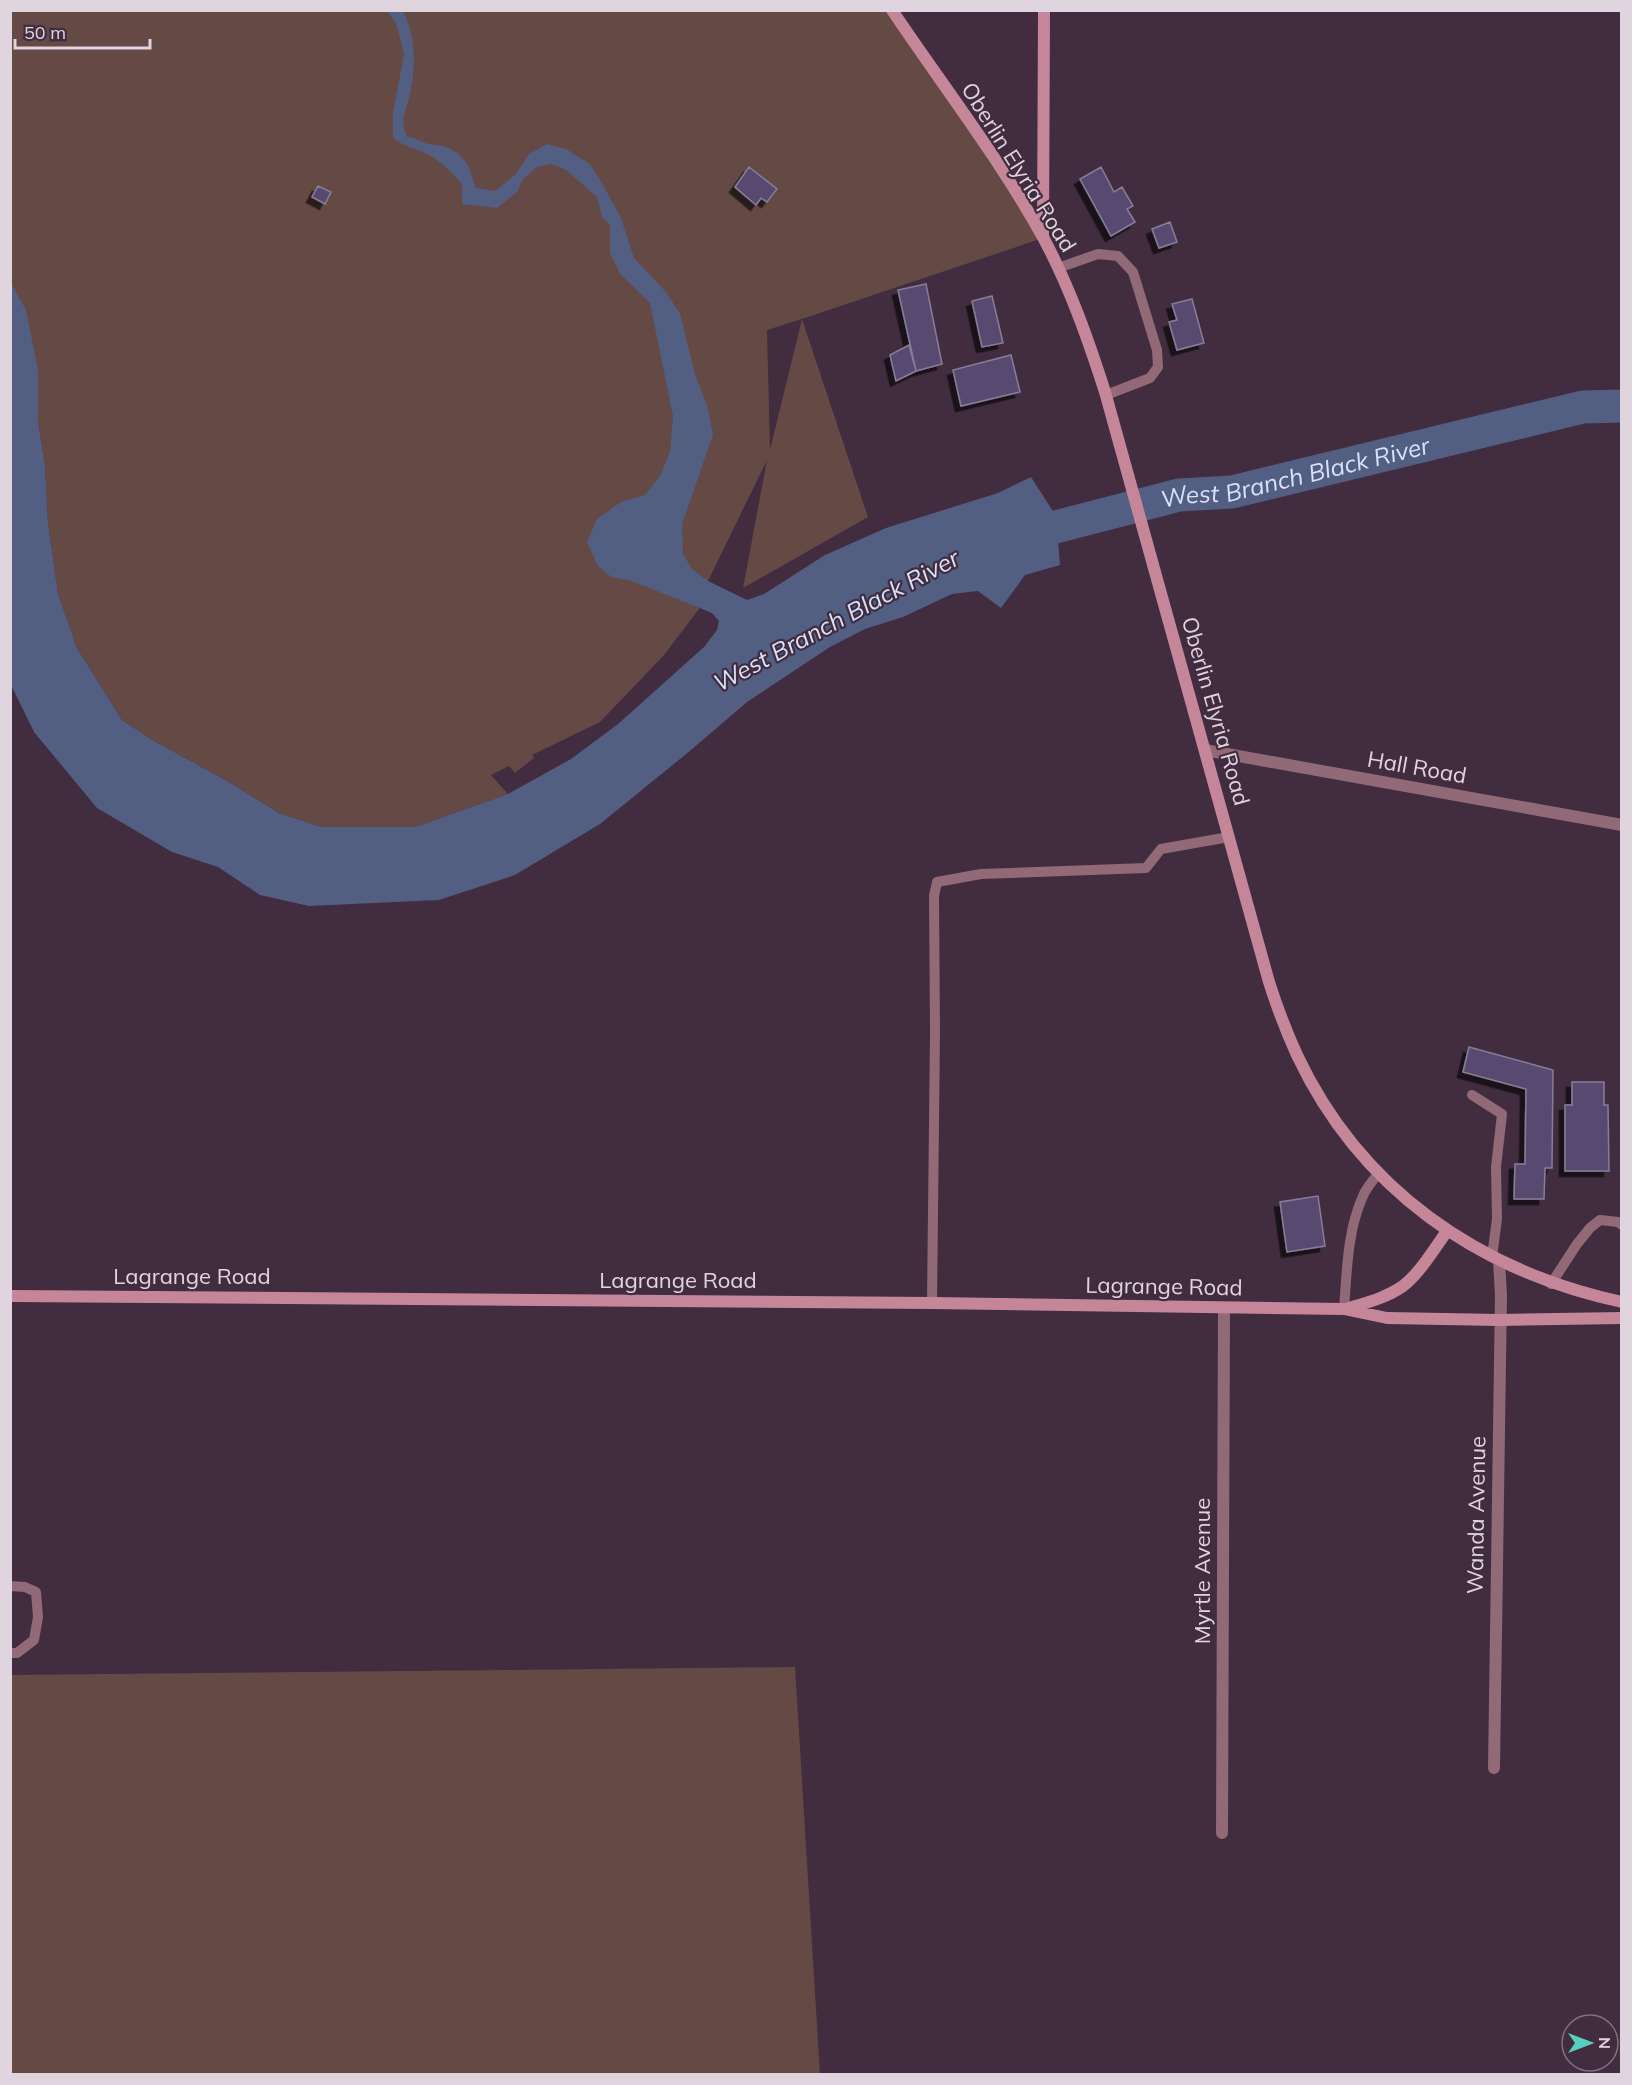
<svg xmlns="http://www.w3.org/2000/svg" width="1632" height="2085" viewBox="0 0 1632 2085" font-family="Mulish,sans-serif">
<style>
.green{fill:#654945;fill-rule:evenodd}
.water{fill:#535e83}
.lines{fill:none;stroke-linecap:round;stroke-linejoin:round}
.river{stroke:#535e83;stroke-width:33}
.building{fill:#584a6f;stroke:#867e98;stroke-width:1.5;filter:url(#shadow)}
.lane{stroke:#926976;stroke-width:10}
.street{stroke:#926976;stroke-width:12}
.secondary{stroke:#c6869a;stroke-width:12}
.labels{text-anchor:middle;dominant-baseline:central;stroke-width:4.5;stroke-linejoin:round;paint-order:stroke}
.street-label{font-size:22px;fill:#e0d4df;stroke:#412d3f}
.water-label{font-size:24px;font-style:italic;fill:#d9e1fb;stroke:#412d3f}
</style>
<defs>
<filter id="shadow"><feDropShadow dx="-5.5" dy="5.5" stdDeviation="0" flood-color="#0009"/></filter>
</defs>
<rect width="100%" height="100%" fill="#412d3f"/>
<path class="green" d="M 10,11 L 892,11 L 1043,238 L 802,319 L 868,517 L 743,588 L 767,460 L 708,581 L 699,609 L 664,655 L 600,722 L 532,755 L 534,758 L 515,773 L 509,766 L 491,775 L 508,794 L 415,827 L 321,827 L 279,813 L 229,782 L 154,741 L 122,720 L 77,648 L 58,594 L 48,522 L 45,466 L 38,421 L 38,369 L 11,328 ZM 802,319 L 770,450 L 767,330 Z
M 795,1667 L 820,2074 L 11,2074 L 11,1675 Z"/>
<path class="water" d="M 387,11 L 403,11 C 416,37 416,65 410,94 C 406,112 400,117 406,135 L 428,144 L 444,146 L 458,153 L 468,165 L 476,188 L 495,191 L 515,175 L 529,154 L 547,144 L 566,149 L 590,164 L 603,185 L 621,218 L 634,258 L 664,290 L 680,313 L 695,374 L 708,408 L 713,435 L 682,524 L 683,554 L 692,569 L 708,581 L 747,600 L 764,594 L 825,555 L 886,528 L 998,493 L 1031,477 L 1056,516 L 1060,565 L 1025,575 L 1001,608 L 978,591 L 952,594 L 903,617 L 865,629 L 830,647 L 747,702 L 691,750 L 600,824 L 515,875 L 439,900 L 309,906 L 260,895 L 218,867 L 172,852 L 97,808 L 34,732 L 11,685 L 11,283 L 26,310 L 38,370 L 38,421 L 45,466 L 48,522 L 58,594 L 77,648 L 122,720 L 154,741 L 229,782 L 279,813 L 321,827 L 415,827 L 508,794 L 571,759 L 618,724 L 704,647 L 717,630 L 719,621 L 712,613 L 690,604 L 629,580 L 611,577 L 598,566 L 587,542 L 597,519 L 621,502 L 645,495 L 660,476 L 670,452 L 673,416 L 650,303 L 620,274 L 610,253 L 610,225 L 602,217 L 597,197 L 566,170 L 551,164 L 537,167 L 523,179 L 517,192 L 497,208 L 462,204 L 462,184 C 452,173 442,162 429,155 C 416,148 404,147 393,138 L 393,113 L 404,54 L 396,23 Z"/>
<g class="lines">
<path class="river" id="s1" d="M 1013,538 L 1179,495 L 1232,492 L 1583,407 L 1622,406"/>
</g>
<path class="building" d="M 749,167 L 777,189 L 767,202 L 761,198 L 756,205 L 735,187 Z
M 1101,167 L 1114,192 L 1122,187 L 1133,206 L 1127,209 L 1135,222 L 1111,236 L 1080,179 Z
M 318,186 L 331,192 L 325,204 L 312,197 Z
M 1170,222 L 1177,242 L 1159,248 L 1152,229 Z
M 926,284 L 942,364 L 916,371 L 898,290 Z
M 992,296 L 1003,343 L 982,347 L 972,301 Z
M 1192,299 L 1204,343 L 1177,350 L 1169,322 L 1177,320 L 1172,304 Z
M 909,345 L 916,371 L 896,381 L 890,355 Z
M 1011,355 L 1020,392 L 961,406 L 953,370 Z
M 1469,1047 L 1553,1070 L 1552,1168 L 1545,1168 L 1544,1199 L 1514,1199 L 1515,1164 L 1525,1164 L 1526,1089 L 1463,1072 Z
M 1572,1082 L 1604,1082 L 1604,1105 L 1608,1105 L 1609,1171 L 1565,1171 L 1565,1105 L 1572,1105 Z
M 1318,1196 L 1325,1246 L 1287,1252 L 1280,1202 Z"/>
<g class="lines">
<path class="lane" d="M 1058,268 L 1098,254 L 1118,256 L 1133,272 L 1157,350 L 1158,367 L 1150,378 L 1106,395
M 1472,1095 L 1502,1114 L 1496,1167 L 1497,1219 L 1492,1257
M 1551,1284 L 1577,1244 L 1590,1228 L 1600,1220 L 1618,1222 L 1622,1225
M 932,1303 L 935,1032 L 934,896 L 937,882 L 981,874 L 1146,868 L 1161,849 L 1229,837
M 1344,1309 C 1347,1272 1347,1231 1363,1196 C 1366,1188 1373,1180 1379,1173
M 10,1586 L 25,1587 L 36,1592 L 38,1617 L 34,1640 L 17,1653 L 10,1653"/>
<path class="street" d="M 1205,750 L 1622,825
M 1494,1768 L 1501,1295 L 1499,1261
M 1222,1833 L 1224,1309"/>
<path class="secondary" d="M 892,10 C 943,86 1000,159 1044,239 C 1070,288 1088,339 1105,392 L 1269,982 C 1277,1007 1286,1031 1297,1055 C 1360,1189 1478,1271 1622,1302
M 1043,237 L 1044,10
M 10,1296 L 932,1303 L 1344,1309 L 1387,1318 L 1499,1320 L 1622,1318
M 1346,1309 C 1365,1303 1386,1298 1403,1286 C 1419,1274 1435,1248 1447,1231"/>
</g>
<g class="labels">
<g class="street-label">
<text transform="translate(1019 167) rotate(58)">Oberlin Elyria Road</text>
<text transform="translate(1216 711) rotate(74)">Oberlin Elyria Road</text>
<text transform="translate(1417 767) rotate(10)">Hall Road</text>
<text x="192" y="1276">Lagrange Road</text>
<text x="678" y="1280">Lagrange Road</text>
<text transform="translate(1164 1286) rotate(1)">Lagrange Road</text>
<text transform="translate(1476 1515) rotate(-89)">Wanda Avenue</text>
<text transform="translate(1202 1571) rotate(-90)">Myrtle Avenue</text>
</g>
<g class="water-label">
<text stroke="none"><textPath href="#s1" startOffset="290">West Branch Black River</textPath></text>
<text transform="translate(836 620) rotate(-28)">West Branch Black River</text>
</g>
</g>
<rect width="1632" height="2085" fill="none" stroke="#e0d4df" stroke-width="24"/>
<g transform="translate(1590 2043) rotate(90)"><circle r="28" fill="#412d3f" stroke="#81707f" stroke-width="1.5"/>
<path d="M0-4.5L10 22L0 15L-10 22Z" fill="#58cebf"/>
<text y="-9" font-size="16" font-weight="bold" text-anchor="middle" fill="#e0d4df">N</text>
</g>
<path d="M15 39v9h135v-9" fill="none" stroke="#e0d4df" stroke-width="3"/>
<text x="24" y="39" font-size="18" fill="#e0d4df" stroke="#412d3f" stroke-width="4.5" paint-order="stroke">50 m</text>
</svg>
